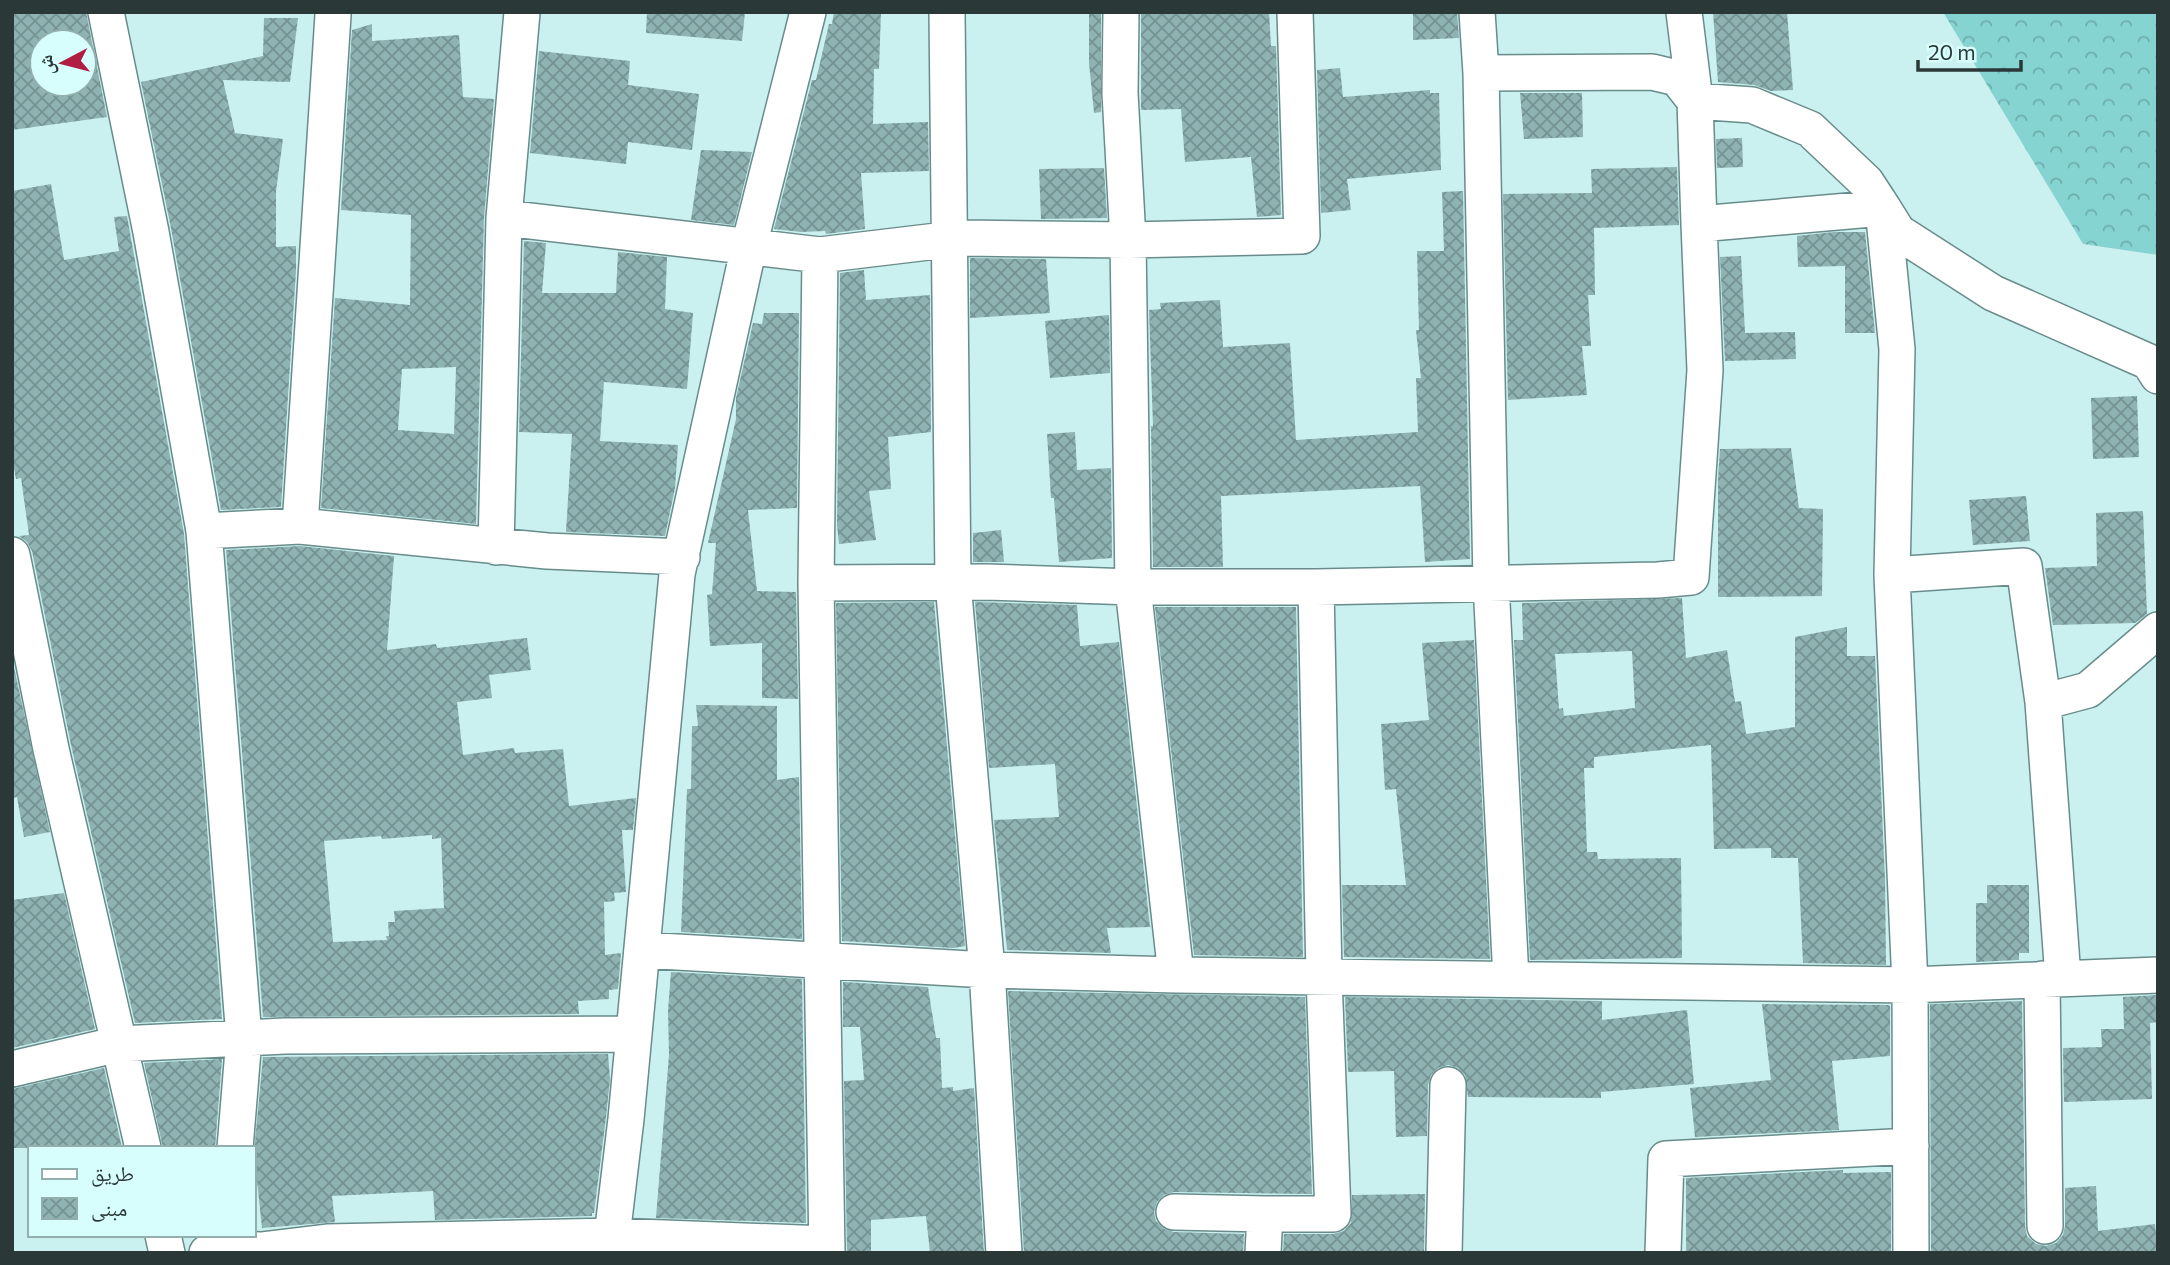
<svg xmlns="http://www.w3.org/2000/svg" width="2170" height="1265" viewBox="0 0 2170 1265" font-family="Commissioner,'Noto Naskh Arabic',sans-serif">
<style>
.forest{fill:url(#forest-crowns)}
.building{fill:url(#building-cross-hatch);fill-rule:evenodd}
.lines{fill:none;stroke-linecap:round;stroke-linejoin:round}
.minor-casing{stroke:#688c8b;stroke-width:38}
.minor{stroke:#fff;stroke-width:35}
</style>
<defs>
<pattern id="forest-crowns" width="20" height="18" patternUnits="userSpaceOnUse" patternTransform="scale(1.75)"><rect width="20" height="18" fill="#85d4d2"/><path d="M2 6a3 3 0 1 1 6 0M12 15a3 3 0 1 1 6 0" fill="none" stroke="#6dadab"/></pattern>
<pattern id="building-cross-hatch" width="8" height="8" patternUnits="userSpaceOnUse" patternTransform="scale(1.75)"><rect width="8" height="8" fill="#8eb3b2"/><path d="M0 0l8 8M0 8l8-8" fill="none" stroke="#749392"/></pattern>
</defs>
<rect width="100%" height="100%" fill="#caf1ef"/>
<path class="forest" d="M 1943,12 L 2158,12 L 2158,255 L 2083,244 Z"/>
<path class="building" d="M 12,12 L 86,12 L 107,117 L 12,130 ZM 42,42 L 84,42 L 84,84 L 42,84 Z
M 647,12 L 745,12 L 742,41 L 646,33 Z
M 834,12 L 881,12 L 879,69 L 874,69 L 873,124 L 928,122 L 929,171 L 861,173 L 865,229 L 826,234 L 825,231 L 801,232 L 774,229 L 812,80 L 816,80 L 829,24 L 832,24 Z
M 1089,12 L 1101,12 L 1101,112 L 1094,113 L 1089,63 Z
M 1269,12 L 1271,46 L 1276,46 L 1281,215 L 1257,217 L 1251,157 L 1185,162 L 1181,109 L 1141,110 L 1141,13 Z
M 1413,12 L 1457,12 L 1459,38 L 1413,40 Z
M 1713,12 L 1787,12 L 1793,90 L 1771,91 L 1754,85 L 1718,82 Z
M 264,18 L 298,18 L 290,82 L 223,80 L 235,133 L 283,139 L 276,191 L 276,247 L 296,246 L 296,270 L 281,507 L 221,510 L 171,228 L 141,82 L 263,56 Z
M 372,24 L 372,41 L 459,35 L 463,97 L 494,99 L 484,218 L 476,524 L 321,508 L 335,298 L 410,305 L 411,215 L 341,210 L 352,30 ZM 456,367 L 454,434 L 398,430 L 402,369 Z
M 539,51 L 630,61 L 628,85 L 699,94 L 692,150 L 628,142 L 626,164 L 530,153 Z
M 1340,68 L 1343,97 L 1430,90 L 1430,93 L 1439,93 L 1441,170 L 1347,179 L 1351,210 L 1321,213 L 1317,70 Z
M 1520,93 L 1582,93 L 1583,137 L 1524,139 Z
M 1742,138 L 1743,167 L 1717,168 L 1716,139 Z
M 701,150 L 752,152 L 734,225 L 691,220 Z
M 1677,167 L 1679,225 L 1594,228 L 1595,295 L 1588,295 L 1591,346 L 1582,346 L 1587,395 L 1508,400 L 1503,194 L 1592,193 L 1591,169 Z
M 1104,168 L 1107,218 L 1041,219 L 1039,169 Z
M 51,184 L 64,260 L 119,251 L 114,217 L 127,216 L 184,534 L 222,1019 L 135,1023 L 71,745 L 32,551 L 27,542 L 19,536 L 29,535 L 21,478 L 16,479 L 12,458 L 12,191 Z
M 1463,191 L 1470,559 L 1425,562 L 1420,486 L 1221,496 L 1223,567 L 1153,567 L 1151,426 L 1153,426 L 1149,310 L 1161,309 L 1160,303 L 1220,300 L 1223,347 L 1290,343 L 1296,440 L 1418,432 L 1416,378 L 1421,378 L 1416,330 L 1419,330 L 1417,251 L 1444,251 L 1442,192 Z
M 1834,232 L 1865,232 L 1875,333 L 1845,333 L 1845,266 L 1798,267 L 1797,236 Z
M 524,241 L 546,243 L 542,293 L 616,293 L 618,252 L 667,257 L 665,309 L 693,313 L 687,389 L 604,382 L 600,441 L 678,445 L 675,488 L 665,536 L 566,532 L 572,434 L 519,432 Z
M 1741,256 L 1745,333 L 1795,332 L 1796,359 L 1725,361 L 1720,257 Z
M 970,258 L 1046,259 L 1050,313 L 970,318 Z
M 864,270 L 866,300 L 930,295 L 931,432 L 888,437 L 891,489 L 869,491 L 876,540 L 839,544 L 837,525 L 840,273 Z
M 764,313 L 799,313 L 797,508 L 748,510 L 757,591 L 796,592 L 798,699 L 762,698 L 762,643 L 710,646 L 707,595 L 712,594 L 716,543 L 708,543 L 736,419 L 736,398 L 753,323 L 762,324 Z
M 1109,315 L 1110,373 L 1050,378 L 1045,321 Z
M 2137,396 L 2139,457 L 2093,459 L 2091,398 Z
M 1075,432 L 1077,470 L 1111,468 L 1112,558 L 1059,562 L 1054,498 L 1051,498 L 1047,434 Z
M 1791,448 L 1799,508 L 1823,509 L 1822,596 L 1718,597 L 1718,479 L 1720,449 Z
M 2026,496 L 2030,541 L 1973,545 L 1969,500 Z
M 2143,511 L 2147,614 L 2135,623 L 2053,625 L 2045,568 L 2097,566 L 2096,513 Z
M 1001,530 L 1004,562 L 973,562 L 973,533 Z
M 300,546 L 394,556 L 387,650 L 436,644 L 437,648 L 527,638 L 531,670 L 489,675 L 492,698 L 457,702 L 463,755 L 514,748 L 515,753 L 563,749 L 569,806 L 636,798 L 633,830 L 622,830 L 626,892 L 614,893 L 615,901 L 604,902 L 605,955 L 621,953 L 618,989 L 609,990 L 609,999 L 578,1001 L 579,1014 L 263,1017 L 226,550 ZM 432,835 L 432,839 L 441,838 L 444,908 L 394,911 L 395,922 L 388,922 L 389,936 L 386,936 L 387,940 L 333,942 L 324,841 L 381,836 L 382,839 Z
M 1682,598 L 1686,658 L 1727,650 L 1735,702 L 1741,701 L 1746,734 L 1795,727 L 1795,637 L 1847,627 L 1847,656 L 1875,656 L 1885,879 L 1886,965 L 1803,963 L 1798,858 L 1771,858 L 1771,848 L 1714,849 L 1711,745 L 1594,757 L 1594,768 L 1584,768 L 1587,852 L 1597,852 L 1598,859 L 1681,858 L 1682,958 L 1530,960 L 1514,640 L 1523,640 L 1522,603 ZM 1632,651 L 1635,708 L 1564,716 L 1563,708 L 1559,709 L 1555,654 Z
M 934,602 L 965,946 L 953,948 L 842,941 L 836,603 Z
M 975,602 L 1077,605 L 1080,646 L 1119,642 L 1150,927 L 1107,928 L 1111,953 L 1007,950 L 994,820 L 1059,817 L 1055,764 L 989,768 Z
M 1155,607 L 1296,607 L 1303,957 L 1194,955 Z
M 1474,640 L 1490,959 L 1344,957 L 1342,885 L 1406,885 L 1396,789 L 1385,790 L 1381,724 L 1429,720 L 1422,643 Z
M 12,658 L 50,832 L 24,837 L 17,797 L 12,798 Z
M 696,705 L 777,706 L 777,780 L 799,777 L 802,939 L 681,932 L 687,789 L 691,789 L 692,726 L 698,726 Z
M 1987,885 L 2029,885 L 2029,953 L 2019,953 L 2019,960 L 1976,962 L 1976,903 L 1987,903 Z
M 64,893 L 95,1029 L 12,1048 L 12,900 Z
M 671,972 L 802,979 L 806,1223 L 656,1218 L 669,1055 L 668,1010 Z
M 843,982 L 928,987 L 936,1038 L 940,1038 L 942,1088 L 953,1087 L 953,1091 L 974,1088 L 984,1253 L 930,1253 L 926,1216 L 871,1220 L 871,1253 L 847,1253 L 844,1081 L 864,1080 L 860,1027 L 843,1027 Z
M 1008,991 L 1305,997 L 1312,1194 L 1174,1192 L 1164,1195 L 1157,1202 L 1154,1212 L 1156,1221 L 1164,1229 L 1174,1232 L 1244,1234 L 1243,1253 L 1024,1253 Z
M 2157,995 L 2158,1022 L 2150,1023 L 2152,1099 L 2064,1102 L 2063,1048 L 2102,1047 L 2101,1029 L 2124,1029 L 2123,997 Z
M 1345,997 L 1602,1001 L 1602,1020 L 1687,1010 L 1694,1084 L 1601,1092 L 1601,1098 L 1468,1097 L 1465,1075 L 1458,1068 L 1448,1065 L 1438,1068 L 1431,1075 L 1428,1085 L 1427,1136 L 1396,1137 L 1394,1071 L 1348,1072 Z
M 2022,1001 L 2025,1226 L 2027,1236 L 2036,1244 L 2046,1246 L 2056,1243 L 2063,1235 L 2065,1226 L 2065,1188 L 2096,1186 L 2098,1231 L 2155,1224 L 2158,1253 L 1931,1253 L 1930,1004 Z
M 1762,1004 L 1888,1005 L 1890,1006 L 1890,1056 L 1832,1061 L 1839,1130 L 1695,1137 L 1690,1088 L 1771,1080 Z
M 608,1054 L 610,1079 L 606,1117 L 594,1213 L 592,1213 L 592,1216 L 435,1220 L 433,1191 L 332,1196 L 335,1222 L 262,1228 L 254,1152 L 263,1057 Z
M 222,1059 L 215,1148 L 163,1148 L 144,1063 Z
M 104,1068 L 122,1148 L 12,1148 L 12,1089 Z
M 1843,1170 L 1843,1173 L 1891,1172 L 1891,1253 L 1686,1253 L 1686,1178 Z
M 1425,1194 L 1424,1253 L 1283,1253 L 1284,1234 L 1333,1234 L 1344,1231 L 1351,1223 L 1352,1195 Z"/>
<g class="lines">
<g class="minor-casing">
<path id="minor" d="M 106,12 L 151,232 L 204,531 L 244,1038 L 235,1148
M 947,12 L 953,583 L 987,970 L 1004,1253
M 1121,12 L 1120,93 L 1128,240 L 1133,587 L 1176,975
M 1477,12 L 1481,73 L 1652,72 L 1677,78 L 1695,101 L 1752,105 L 1810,129 L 1866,182 L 1883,208 L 1897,349 L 1892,575 L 1910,985 L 1911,1253
M 1684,12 L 1695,101 L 1699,224
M 1481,73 L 1491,583 L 1511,979
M 504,218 L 820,255 L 962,238 L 1128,240 L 1302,236 L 1295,12
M 820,255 L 816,583 L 827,1253
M 300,526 L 333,15
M 204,531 L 300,526 L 547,551 L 682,557
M 496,547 L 504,218 L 522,12
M 12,555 L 51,749 L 143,1148
M 1892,575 L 2024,566 L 2043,702
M 816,583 L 986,582 L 1133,587 L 1316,587 L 1658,580 L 1691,577 L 1705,370 L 1699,224 L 1883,208 L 1898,232 L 1993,293 L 2149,362 L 2158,376
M 642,950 L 987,970 L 1176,975 L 1910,985 L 2158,975
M 2063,978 L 2043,702 L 2088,690 L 2158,630
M 2042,979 L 2045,1226
M 12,1069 L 119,1044 L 285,1036 L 633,1034
M 1174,1212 L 1265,1214
M 163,1235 L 167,1253
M 207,1253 L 226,1249 L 261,1250 L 327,1242 L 612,1236 L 827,1244
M 610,1253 L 626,1119 L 677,574 L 749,246 L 808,12
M 1263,1253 L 1265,1214 L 1333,1214 L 1324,977 L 1316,587
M 1444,1253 L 1448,1085
M 1663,1253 L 1666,1159 L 1911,1146"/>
</g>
<use href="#minor" class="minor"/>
</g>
<rect width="2170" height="1265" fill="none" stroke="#2a3938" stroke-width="28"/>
<rect x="28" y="1146" width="228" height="91" fill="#d7fefc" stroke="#92afae" stroke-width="2"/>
<rect x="42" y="1169" width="35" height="10" fill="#ffffff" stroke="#92afae" stroke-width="2"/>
<text x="91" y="1181" font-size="21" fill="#2a3938">طريق</text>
<rect x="42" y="1198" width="35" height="21" fill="url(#building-cross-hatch)" stroke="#92afae" stroke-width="2"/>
<text x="91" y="1216" font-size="21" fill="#2a3938">مبنى</text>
<g transform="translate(63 63) rotate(263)"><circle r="33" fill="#d7fefc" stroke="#92afae" stroke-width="2"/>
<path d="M0-5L12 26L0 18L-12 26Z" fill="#b11e44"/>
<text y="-10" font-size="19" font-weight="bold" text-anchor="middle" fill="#2a3938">ش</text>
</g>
<path d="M1918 60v10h103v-10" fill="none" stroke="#2a3938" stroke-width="3.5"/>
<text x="1928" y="60" font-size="21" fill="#2a3938" stroke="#d7fefc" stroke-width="5" paint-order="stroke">20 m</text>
</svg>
